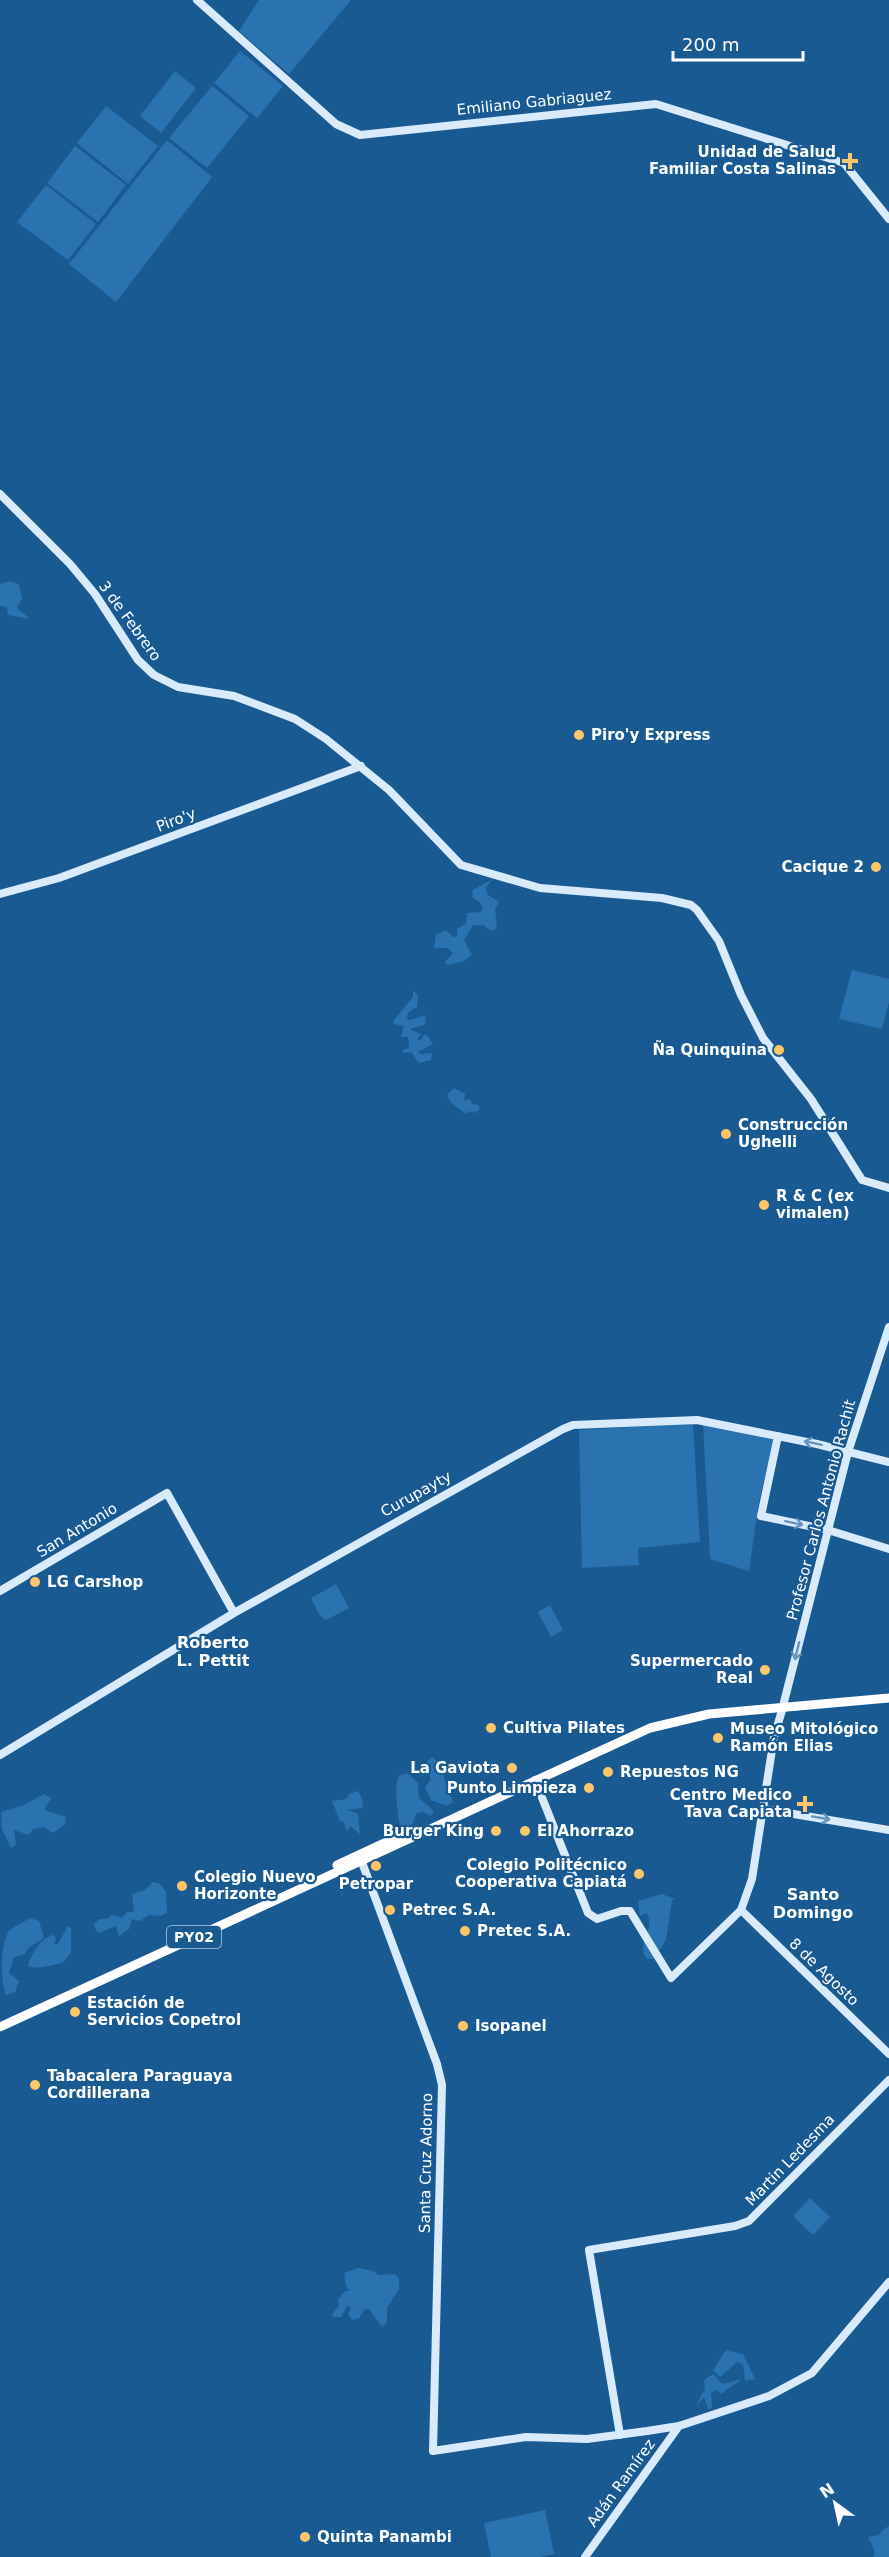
<svg xmlns="http://www.w3.org/2000/svg" width="889" height="2557" viewBox="0 0 889 2557" font-family="'DejaVu Sans',sans-serif">
<style>
.green{fill:#2a73b0}
.lines{fill:none;stroke-linecap:round;stroke-linejoin:round}
.secondary{stroke:#d9ebfb;stroke-width:8}
.highway{stroke:#fff;stroke-width:9}
.oneway{stroke:#6694bd}
.poi-dot{fill:#ffc669;stroke:#1a5a93;stroke-width:2}
.labels{text-anchor:middle;dominant-baseline:central;stroke-width:4.5;stroke-linejoin:round;paint-order:stroke}
.shield{fill:#1a5a93;stroke:#bacedf;stroke-width:1.5}
.shield-label{font-size:14px;font-weight:bold;fill:#fff}
.street-label{font-size:15px;fill:#fff;stroke:#1a5a93}
.poi-label{font-size:15px;font-weight:bold;fill:#fff;stroke:#1a5a93;text-anchor:start}
.neighbourhood-label{font-size:16px;font-weight:bold;fill:#fff;stroke:#1a5a93}
</style>
<rect width="100%" height="100%" fill="#1a5a93"/>
<path class="green" d="M 259,0 L 351,0 L 289,74 L 239,31 Z
M 240,51 L 283,86 L 257,118 L 214,83 Z
M 175,71 L 196,88 L 161,133 L 140,116 Z
M 212,86 L 249,116 L 207,168 L 169,138 Z
M 106,106 L 158,146 L 128,184 L 77,143 Z
M 167,140 L 212,177 L 116,302 L 69,264 Z
M 75,146 L 126,185 L 98,222 L 47,183 Z
M 46,185 L 96,224 L 68,260 L 17,222 Z
M 10,581 L 19,585 L 22,599 L 17,608 L 30,619 L 8,615 L 7,607 L 0,606 L 0,584 Z
M 493,879 L 486,887 L 487,894 L 499,902 L 495,908 L 497,928 L 491,931 L 483,925 L 473,925 L 464,940 L 472,955 L 464,961 L 447,965 L 445,962 L 453,953 L 447,948 L 434,948 L 436,934 L 446,930 L 453,937 L 457,936 L 457,929 L 466,924 L 467,913 L 481,912 L 483,909 L 480,902 L 472,897 L 473,890 Z
M 852,970 L 889,979 L 889,1002 L 882,1029 L 839,1019 Z
M 413,990 L 418,996 L 417,1007 L 409,1012 L 406,1018 L 409,1020 L 426,1015 L 425,1025 L 409,1029 L 421,1034 L 417,1039 L 420,1041 L 424,1035 L 427,1035 L 433,1044 L 418,1052 L 421,1054 L 432,1053 L 431,1060 L 419,1063 L 411,1052 L 404,1053 L 402,1050 L 409,1048 L 408,1037 L 401,1037 L 404,1026 L 394,1024 L 393,1021 L 413,997 Z
M 454,1088 L 465,1094 L 464,1101 L 470,1099 L 472,1104 L 479,1105 L 480,1109 L 475,1113 L 469,1111 L 466,1114 L 451,1103 L 447,1095 Z
M 703,1422 L 775,1439 L 759,1501 L 749,1571 L 710,1559 Z
M 693,1423 L 700,1542 L 638,1548 L 639,1565 L 582,1568 L 579,1430 Z
M 336,1584 L 349,1608 L 326,1620 L 320,1616 L 311,1598 Z
M 550,1605 L 563,1630 L 551,1637 L 538,1612 Z
M 432,1757 L 438,1762 L 452,1799 L 453,1802 L 447,1806 L 431,1800 L 425,1788 L 431,1779 L 426,1769 L 427,1762 Z
M 407,1773 L 418,1783 L 419,1798 L 434,1811 L 430,1816 L 424,1812 L 417,1813 C 413,1820 413,1831 401,1830 C 398,1818 393,1786 399,1776 Z
M 358,1791 L 363,1801 L 362,1808 L 347,1810 L 358,1814 L 360,1834 L 350,1826 L 347,1832 L 344,1822 L 340,1821 L 332,1801 L 346,1799 L 351,1793 Z
M 44,1794 L 51,1798 L 44,1810 L 66,1817 L 65,1824 L 53,1833 L 43,1827 L 33,1829 L 29,1835 L 14,1830 L 16,1845 L 11,1848 L 2,1829 L 1,1812 L 24,1805 Z
M 153,1882 L 160,1884 L 166,1892 L 167,1913 L 160,1916 L 149,1915 L 140,1921 L 132,1919 L 129,1929 L 119,1936 L 116,1926 L 99,1933 L 96,1931 L 94,1924 L 99,1919 L 107,1919 L 112,1915 L 122,1918 L 127,1912 L 134,1912 L 132,1894 L 145,1890 Z
M 662,1894 L 675,1899 L 672,1900 L 666,1940 L 654,1959 L 647,1959 C 634,1942 658,1928 646,1913 L 640,1916 L 638,1901 Z
M 30,1918 L 39,1921 L 44,1938 L 28,1948 L 25,1954 L 14,1957 L 9,1973 L 19,1981 L 15,1992 L 6,1995 C 0,1979 0,1945 9,1931 C 14,1926 24,1922 30,1918 Z
M 68,1926 L 71,1928 L 71,1953 L 62,1963 C 52,1965 37,1970 28,1966 C 30,1955 42,1937 53,1935 L 56,1938 L 54,1945 L 58,1944 Z
M 810,2198 L 830,2217 L 813,2235 L 793,2216 Z
M 358,2268 L 373,2271 L 379,2275 L 394,2274 L 399,2278 L 399,2289 L 387,2308 L 387,2322 L 382,2327 L 369,2309 L 365,2309 L 359,2318 L 352,2320 L 348,2314 L 351,2308 L 348,2305 L 341,2317 L 334,2317 L 332,2314 L 339,2306 L 338,2300 L 344,2292 L 350,2290 L 346,2286 L 344,2273 Z
M 726,2350 L 743,2354 L 755,2379 L 745,2381 L 743,2365 L 737,2362 L 720,2377 L 713,2370 Z
M 713,2374 L 722,2384 L 742,2379 L 721,2394 L 716,2390 L 711,2393 L 712,2408 L 708,2409 L 704,2397 L 697,2406 L 702,2393 L 705,2390 L 704,2380 Z
M 545,2510 L 554,2554 L 540,2557 L 491,2557 L 484,2523 Z
M 889,2526 L 889,2557 L 873,2557 L 875,2552 L 868,2537 L 880,2535 L 882,2530 Z"/>
<g class="lines">
<path class="secondary" d="M 197,0 L 336,124 L 360,135 L 656,104 L 844,163 L 889,219
M 0,494 L 70,564 L 95,594 L 138,660 L 154,675 L 178,687 L 234,696 L 295,719 L 326,739 L 389,790 L 461,865 L 540,888 L 662,898 L 691,905 L 697,910 L 719,941 L 741,995 L 763,1038 L 811,1099 L 862,1180 L 889,1188
M 0,894 L 59,878 L 361,766
M 778,1436 L 761,1516 L 828,1530 L 889,1549
M 0,1591 L 167,1493 L 234,1613
M 784,1702 L 848,1452 L 889,1327
M 0,1755 L 234,1613 L 563,1429 L 573,1425 L 697,1420 L 817,1444 L 889,1462
M 535,1780 L 588,1913 L 597,1919 L 621,1911 L 630,1911 L 671,1978 L 741,1910 L 752,1879 L 774,1737 L 783,1707
M 764,1809 L 889,1830
M 360,1857 L 437,2064 L 442,2085 L 433,2451 L 526,2437 L 587,2439 L 647,2431 L 679,2426 L 769,2396 L 812,2373 L 889,2282
M 741,1910 L 889,2054
M 620,2435 L 589,2250 L 735,2226 L 749,2221 L 889,2080
M 585,2557 L 679,2426"/>
<path class="highway" d="M 337,1865 L 395,1838
M 0,2027 L 650,1728 L 709,1714 L 889,1698"/>
</g>
<defs><path id="oneway-shaft" d="M-6 0H5M1.5-3L5.5 0L1.5 3" fill="none" stroke-width="1.6" stroke-linecap="round" stroke-linejoin="round" transform="scale(1.5)"/></defs>
<g class="oneway">
<use href="#oneway-shaft" transform="translate(813 1443) rotate(-168)"/>
<use href="#oneway-shaft" transform="translate(794 1523) rotate(12)"/>
<use href="#oneway-shaft" transform="translate(797 1651) rotate(104)"/>
<use href="#oneway-shaft" transform="translate(821 1818) rotate(10)"/>
</g>
<g class="poi-dot">
<path d="M847 152h6v6h6v6h-6v6h-6v-6h-6v-6h6z"/>
<circle cx="579" cy="735" r="6"/>
<circle cx="876" cy="867" r="6"/>
<circle cx="779" cy="1050" r="6"/>
<circle cx="726" cy="1134" r="6"/>
<circle cx="764" cy="1205" r="6"/>
<circle cx="35" cy="1582" r="6"/>
<circle cx="765" cy="1670" r="6"/>
<circle cx="491" cy="1728" r="6"/>
<circle cx="718" cy="1738" r="6"/>
<circle cx="512" cy="1768" r="6"/>
<circle cx="608" cy="1772" r="6"/>
<circle cx="589" cy="1788" r="6"/>
<path d="M802 1795h6v6h6v6h-6v6h-6v-6h-6v-6h6z"/>
<circle cx="496" cy="1831" r="6"/>
<circle cx="525" cy="1831" r="6"/>
<circle cx="376" cy="1866" r="6"/>
<circle cx="639" cy="1874" r="6"/>
<circle cx="182" cy="1886" r="6"/>
<circle cx="390" cy="1910" r="6"/>
<circle cx="465" cy="1931" r="6"/>
<circle cx="75" cy="2012" r="6"/>
<circle cx="463" cy="2026" r="6"/>
<circle cx="35" cy="2085" r="6"/>
<circle cx="305" cy="2537" r="6"/>
</g>
<g class="labels">
<rect class="shield" x="167" y="1926" width="54" height="22" rx="4.5"/>
<g class="shield-label">
<text x="194" y="1937">PY02</text>
</g>
<g class="street-label">
<text transform="translate(534 102) rotate(-6)">Emiliano Gabriaguez</text>
<text transform="translate(130 621) rotate(54)">3 de Febrero</text>
<text transform="translate(176 820) rotate(-21)">Piro'y</text>
<text transform="translate(416 1494) rotate(-29)">Curupayty</text>
<text transform="translate(821 1510) rotate(-75)">Profesor Carlos Antonio Rachit</text>
<text transform="translate(77 1530) rotate(-31)">San Antonio</text>
<text transform="translate(824 1972) rotate(44)">8 de Agosto</text>
<text transform="translate(790 2160) rotate(-46)">Martin Ledesma</text>
<text transform="translate(426 2163) rotate(-89)">Santa Cruz Adorno</text>
<text transform="translate(621 2483) rotate(-54)">Adán Ramírez</text>
</g>
<g class="poi-label">
<text x="836" y="152" text-anchor="end">Unidad de Salud<tspan x="836" dy="17">Familiar Costa Salinas</tspan></text>
<text x="591" y="735">Piro'y Express</text>
<text x="864" y="867" text-anchor="end">Cacique 2</text>
<text x="767" y="1050" text-anchor="end">Ña Quinquina</text>
<text x="738" y="1125">Construcción<tspan x="738" dy="17">Ughelli</tspan></text>
<text x="776" y="1196">R &amp; C (ex<tspan x="776" dy="17">vimalen)</tspan></text>
<text x="47" y="1582">LG Carshop</text>
<text x="753" y="1661" text-anchor="end">Supermercado<tspan x="753" dy="17">Real</tspan></text>
<text x="503" y="1728">Cultiva Pilates</text>
<text x="730" y="1729">Museo Mitológico<tspan x="730" dy="17">Ramón Elias</tspan></text>
<text x="500" y="1768" text-anchor="end">La Gaviota</text>
<text x="620" y="1772">Repuestos NG</text>
<text x="577" y="1788" text-anchor="end">Punto Limpieza</text>
<text x="792" y="1795" text-anchor="end">Centro Medico<tspan x="792" dy="17">Tava Capiata</tspan></text>
<text x="484" y="1831" text-anchor="end">Burger King</text>
<text x="537" y="1831">El Ahorrazo</text>
<text x="627" y="1865" text-anchor="end">Colegio Politécnico<tspan x="627" dy="17">Cooperativa Capiatá</tspan></text>
<text x="194" y="1877">Colegio Nuevo<tspan x="194" dy="17">Horizonte</tspan></text>
<text x="376" y="1884" text-anchor="middle">Petropar</text>
<text x="402" y="1910">Petrec S.A.</text>
<text x="477" y="1931">Pretec S.A.</text>
<text x="87" y="2003">Estación de<tspan x="87" dy="17">Servicios Copetrol</tspan></text>
<text x="475" y="2026">Isopanel</text>
<text x="47" y="2076">Tabacalera Paraguaya<tspan x="47" dy="17">Cordillerana</tspan></text>
<text x="317" y="2537">Quinta Panambi</text>
</g>
<g class="neighbourhood-label">
<text x="213" y="1642">Roberto<tspan x="213" dy="18">L. Pettit</tspan></text>
<text x="813" y="1894">Santo<tspan x="813" dy="18">Domingo</tspan></text>
</g>
</g>
<g transform="translate(835 2503) rotate(327)" stroke="#1a5a93" stroke-width="4.5" paint-order="stroke">
<path d="M0-4.5L10 22L0 15L-10 22Z" fill="#ffffff"/>
<text y="-9" font-size="16" font-weight="bold" text-anchor="middle" fill="#ffffff">N</text>
</g>
<path d="M673 51v9h130v-9" fill="none" stroke="#ffffff" stroke-width="3"/>
<text x="682" y="51" font-size="18" fill="#ffffff" stroke="#1a5a93" stroke-width="4.5" paint-order="stroke">200 m</text>
</svg>
